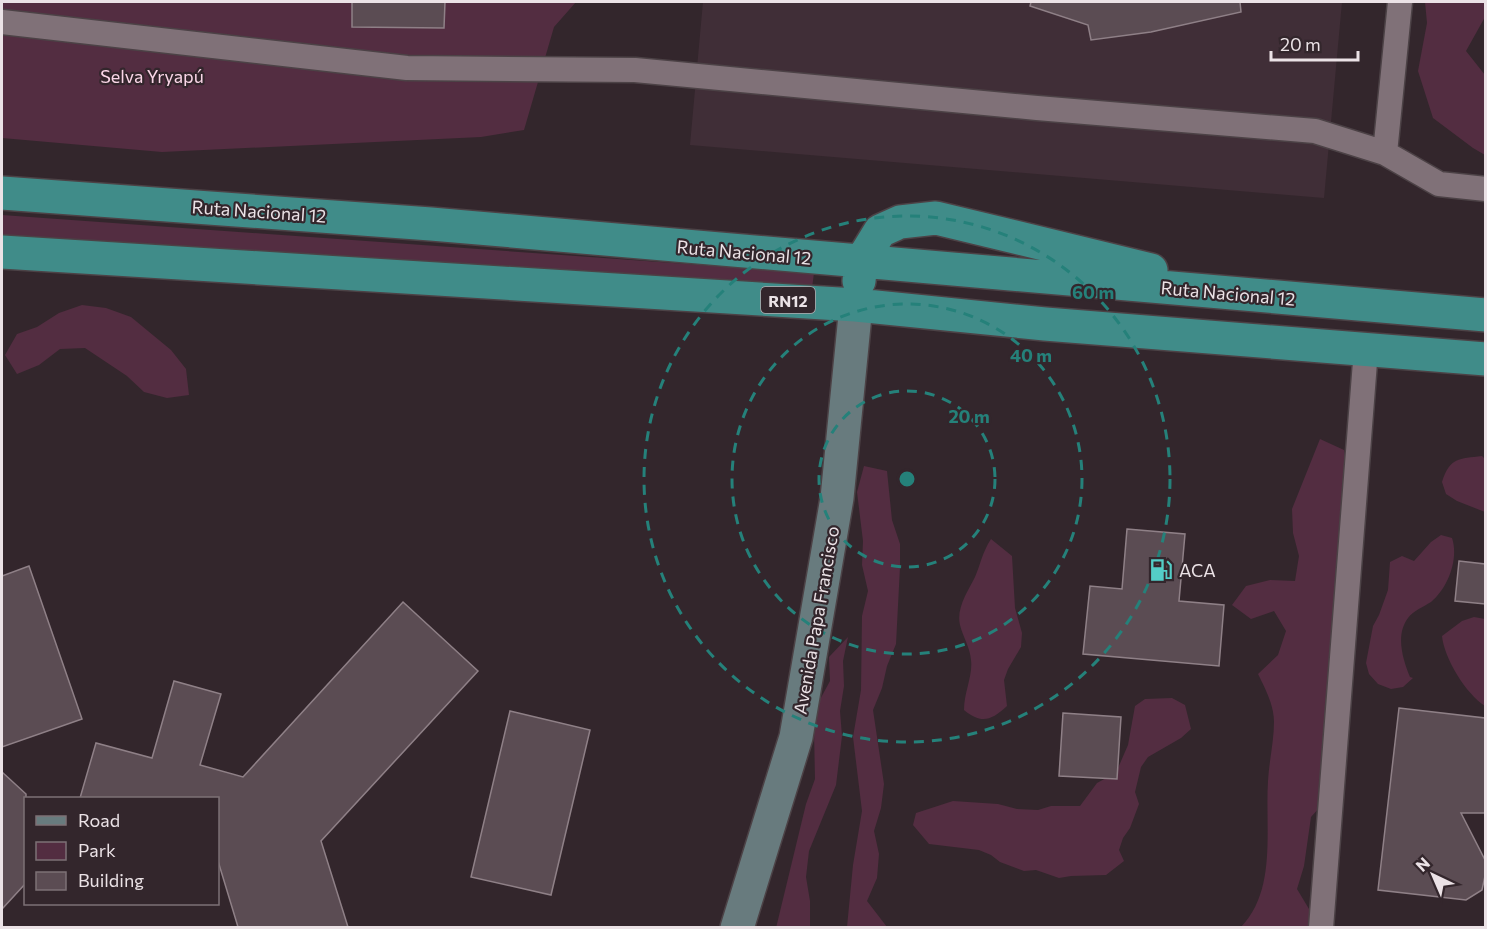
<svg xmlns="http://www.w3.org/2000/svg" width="1487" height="929" viewBox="0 0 1487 929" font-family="Commissioner,sans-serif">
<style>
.built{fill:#402e37}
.green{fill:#532d41}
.building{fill:#5b4c53;stroke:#8f8087;stroke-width:1.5}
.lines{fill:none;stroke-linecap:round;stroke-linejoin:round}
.minor-casing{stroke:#4c4246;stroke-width:27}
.secondary-casing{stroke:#4c4246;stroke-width:36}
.trunk-casing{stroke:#4c4246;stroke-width:36}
.minor{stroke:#807178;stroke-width:24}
.secondary{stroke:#687b7e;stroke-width:33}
.trunk{stroke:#408c89;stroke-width:33}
.ring{fill:none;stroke:#25817a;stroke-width:3;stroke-dasharray:10 8}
.labels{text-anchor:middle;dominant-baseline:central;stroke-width:4.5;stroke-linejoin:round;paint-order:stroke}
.shield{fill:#33262c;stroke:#b4aaae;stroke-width:1.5}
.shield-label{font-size:16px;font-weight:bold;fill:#ebe2e6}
.park-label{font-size:18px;fill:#fad6e7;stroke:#33262c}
.street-label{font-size:18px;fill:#ebe2e6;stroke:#33262c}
.poi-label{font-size:18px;fill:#ebe2e6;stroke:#33262c;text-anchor:start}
.centre{fill:#25817a;stroke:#33262c;stroke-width:3}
.ring-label{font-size:18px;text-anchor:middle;font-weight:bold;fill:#25817a;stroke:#33262c;stroke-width:4.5;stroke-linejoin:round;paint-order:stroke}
</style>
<rect width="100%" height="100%" fill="#33262c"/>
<path class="built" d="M 703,2 L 1342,2 L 1324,198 L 690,145 Z"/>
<path class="green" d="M 2,2 L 576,2 L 554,27 L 524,130 L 481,137 L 162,152 L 2,138 Z
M 1425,2 L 1485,2 L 1485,17 L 1466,51 L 1485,75 L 1485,155 L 1473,148 L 1433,118 L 1418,71 L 1427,23 Z
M 2,215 L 814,273 L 812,288 L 2,238 Z
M 82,305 L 106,308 L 131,317 L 171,350 L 186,369 L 189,395 L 167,398 L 144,392 L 127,376 L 85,348 L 60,349 L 39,365 L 17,374 L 5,355 L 17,334 L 37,327 L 59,313 Z
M 1320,439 L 1344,450 L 1348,474 L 1327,799 L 1311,817 L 1304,866 L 1297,889 L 1309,909 L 1327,925 L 1327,927 L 1241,927 C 1277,890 1265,829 1268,781 C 1269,762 1274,741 1274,722 C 1274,705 1265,688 1258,674 L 1278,655 L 1286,631 L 1274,611 L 1251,619 L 1232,605 L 1246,586 L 1270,580 L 1295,581 L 1299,556 L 1293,533 L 1292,509 Z
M 1482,456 L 1485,459 L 1485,512 L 1457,501 L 1446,494 L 1442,482 C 1450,457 1459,459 1482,456 Z
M 864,466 L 887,471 L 892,520 L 900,544 L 900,567 L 896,644 L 887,666 L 882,688 L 873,710 L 884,784 L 881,808 L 874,831 L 879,854 L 877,878 L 867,901 L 887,927 L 847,927 L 853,865 L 862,811 L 853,737 L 861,690 L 862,616 L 868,591 L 862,565 L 863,541 L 857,492 Z
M 1441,535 L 1452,538 C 1459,559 1448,588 1431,602 C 1423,607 1413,611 1408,618 C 1395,635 1403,660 1410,677 L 1413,678 L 1403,687 L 1391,689 L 1378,684 L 1369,674 L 1366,663 L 1373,626 L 1379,615 L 1388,590 L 1390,562 L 1402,556 L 1414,561 L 1431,542 Z
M 991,539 L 1012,556 L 1015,608 L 1022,633 L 1021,647 L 1008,669 L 1004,680 L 1007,706 C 991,721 981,724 964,710 C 964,692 973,676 971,660 C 970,647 963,637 960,625 C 956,608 968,591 975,577 C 981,563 982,553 991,539 Z
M 1474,617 L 1485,619 L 1485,706 C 1466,694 1444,658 1442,636 L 1462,621 Z
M 848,637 L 843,661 L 844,686 L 840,711 L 842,736 L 836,785 L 809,851 L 806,877 L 810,901 L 810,927 L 776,928 L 806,804 L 815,779 L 814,731 L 817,705 L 830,681 L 829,657 Z
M 1172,698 L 1185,705 L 1191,729 L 1181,738 L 1148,757 L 1141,767 L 1135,792 L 1139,804 L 1130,828 L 1123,838 L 1119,850 L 1124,861 L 1106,875 L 1071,876 L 1059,878 L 1036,870 L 1024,871 L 1000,862 L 991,855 L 979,850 L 929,844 L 913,825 L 916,813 L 953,801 L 998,804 L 1017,809 L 1038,810 L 1051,806 L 1080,806 L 1097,783 L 1108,777 L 1118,768 L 1128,745 L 1135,706 L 1145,699 Z"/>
<path class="building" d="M 352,2 L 445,2 L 444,28 L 352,27 Z
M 1031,2 L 1240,2 L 1241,12 L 1151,32 L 1091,40 L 1088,25 L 1030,6 Z
M 1127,529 L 1185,534 L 1179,601 L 1224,605 L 1219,666 L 1083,654 L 1090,586 L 1122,589 Z
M 1459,561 L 1485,564 L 1485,604 L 1455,601 Z
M 29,566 L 82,719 L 2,747 L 2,576 Z
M 403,602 L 478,671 L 321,841 L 348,927 L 238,927 L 218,861 L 218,798 L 80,798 L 96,743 L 152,758 L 174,681 L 221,694 L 200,765 L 243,777 Z
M 1399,708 L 1485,718 L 1485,813 L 1461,813 L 1485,860 L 1485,876 L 1482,890 L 1466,900 L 1378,890 Z
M 510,711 L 590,730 L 551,895 L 471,877 Z
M 1063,713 L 1121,717 L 1117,779 L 1059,776 Z
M 2,772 L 26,794 L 26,883 L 2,909 Z"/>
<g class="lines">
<g class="minor-casing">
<path id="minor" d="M 2,22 L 407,68 L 635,70 L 1037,108 L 1315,131 L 1385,153 L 1439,184 L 1486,189
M 1385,153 L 1400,2
M 1321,928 L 1366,349"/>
</g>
<g class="secondary-casing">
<path id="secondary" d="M 737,928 L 796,737 L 837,498 L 856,305"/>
</g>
<g class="trunk-casing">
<path id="trunk" d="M 2,193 L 431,224 L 1486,315
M 2,252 L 856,305 L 1045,324 L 1486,359
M 859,281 L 861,262 L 880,231 L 900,222 L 936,218 L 1151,270"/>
</g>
<use href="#minor" class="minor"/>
<use href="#secondary" class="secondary"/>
<use href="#trunk" class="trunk"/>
</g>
<g class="ring">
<circle cx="907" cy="479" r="88"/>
<circle cx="907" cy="479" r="175"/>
<circle cx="907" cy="479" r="263"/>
</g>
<defs>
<g id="fuel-bare" transform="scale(1.8)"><path d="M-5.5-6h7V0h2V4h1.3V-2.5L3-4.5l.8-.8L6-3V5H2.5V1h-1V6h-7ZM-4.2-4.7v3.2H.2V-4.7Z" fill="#54cdc7" stroke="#33262c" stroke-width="2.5" paint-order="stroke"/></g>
</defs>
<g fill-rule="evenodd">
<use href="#fuel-bare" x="1161" y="570"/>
</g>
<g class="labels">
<rect class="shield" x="761" y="287" width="54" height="26" rx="4.5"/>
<g class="shield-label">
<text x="788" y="300">RN12</text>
</g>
<g class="park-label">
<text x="152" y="76">Selva Yryapú</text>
</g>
<g class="street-label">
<text transform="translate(259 211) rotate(4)">Ruta Nacional 12</text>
<text transform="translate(744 252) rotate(5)">Ruta Nacional 12</text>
<text transform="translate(1228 293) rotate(5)">Ruta Nacional 12</text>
<text transform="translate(816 620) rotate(-80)">Avenida Papa Francisco</text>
</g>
<g class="poi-label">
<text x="1179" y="570">ACA</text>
</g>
</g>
<circle cx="907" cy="479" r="9" class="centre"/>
<g class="ring-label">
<text x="1093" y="299">60 m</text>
<text x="1031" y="362">40 m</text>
<text x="969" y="423">20 m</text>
</g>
<rect width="1487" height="929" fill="none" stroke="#ebe2e6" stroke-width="6"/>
<rect x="24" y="797" width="195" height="108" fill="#33262c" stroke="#7d7176" stroke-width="1.5"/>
<rect x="36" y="816" width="30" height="9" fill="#687b7e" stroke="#7d7176" stroke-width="1.5"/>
<text x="78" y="827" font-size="18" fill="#ebe2e6">Road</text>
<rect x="36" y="842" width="30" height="18" fill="#532d41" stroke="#7d7176" stroke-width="1.5"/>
<text x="78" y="857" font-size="18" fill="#ebe2e6">Park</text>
<rect x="36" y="872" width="30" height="18" fill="#5b4c53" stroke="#7d7176" stroke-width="1.5"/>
<text x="78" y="887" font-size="18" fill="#ebe2e6">Building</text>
<g transform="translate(1433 875) rotate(316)" stroke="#33262c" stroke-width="4.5" paint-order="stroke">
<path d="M0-4.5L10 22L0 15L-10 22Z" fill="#ebe2e6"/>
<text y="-9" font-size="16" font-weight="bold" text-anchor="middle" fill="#ebe2e6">N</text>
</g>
<path d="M1271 51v9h87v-9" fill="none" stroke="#ebe2e6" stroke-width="3"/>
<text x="1280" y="51" font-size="18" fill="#ebe2e6" stroke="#33262c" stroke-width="4.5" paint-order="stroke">20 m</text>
</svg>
